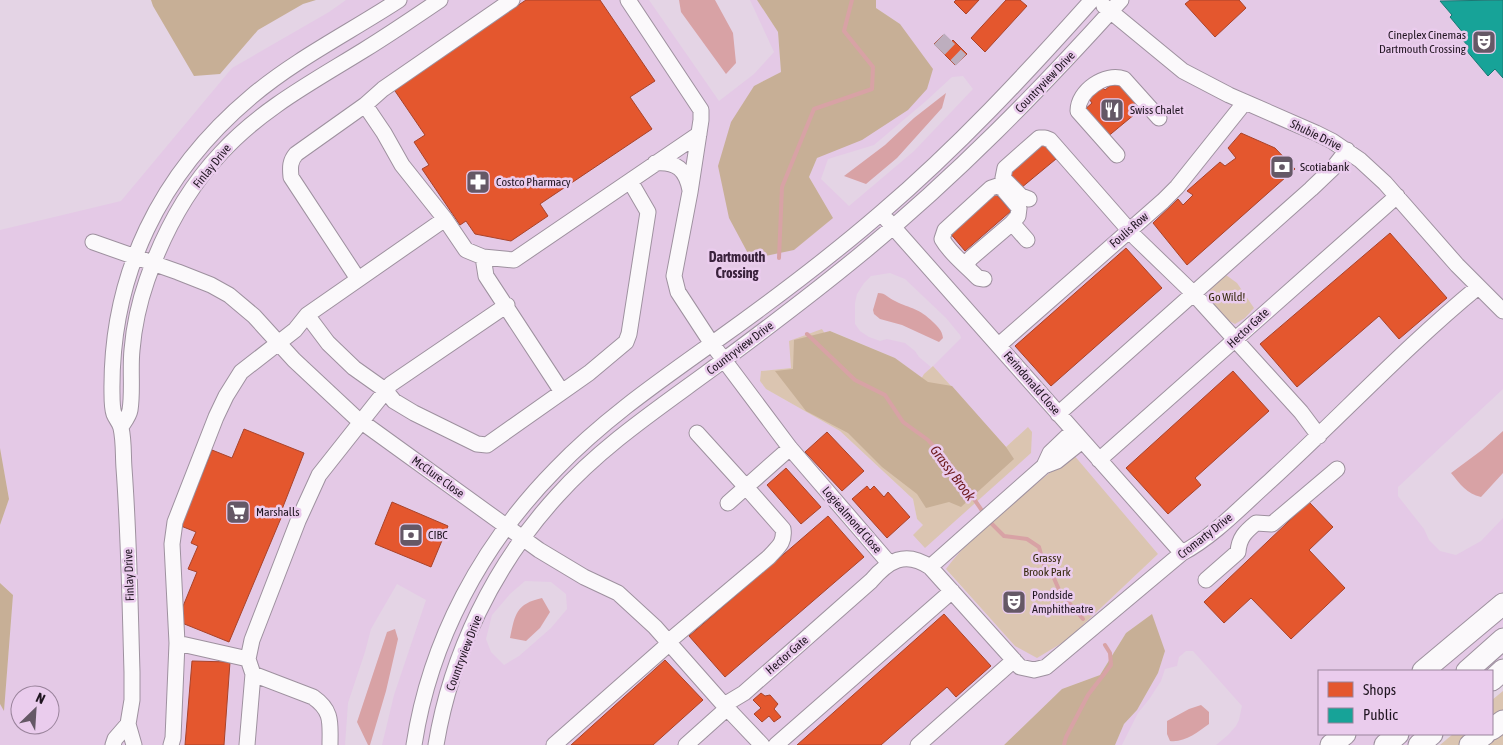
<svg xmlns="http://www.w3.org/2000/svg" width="1503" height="745" viewBox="0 0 1503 745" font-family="'Asap Condensed',sans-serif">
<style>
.built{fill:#e4c9e6;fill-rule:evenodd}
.green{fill:#dbc5b1}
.forest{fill:#c7af96}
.water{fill:#d8a2a5}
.shops{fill:#e4572e;stroke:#a9432a}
.public{fill:#17a398;stroke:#1a7874}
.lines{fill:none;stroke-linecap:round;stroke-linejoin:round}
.stream{stroke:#d8a2a5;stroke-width:4}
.minor-tunnel{stroke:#bdaebe;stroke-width:15;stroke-dasharray:15 8;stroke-linecap:butt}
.minor-casing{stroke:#9e919f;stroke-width:17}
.highway-casing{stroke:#9e919f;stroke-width:23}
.minor{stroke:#fbf9fb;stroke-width:15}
.highway{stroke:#fbf9fb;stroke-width:21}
.labels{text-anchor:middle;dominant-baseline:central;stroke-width:5;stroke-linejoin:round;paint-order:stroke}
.poi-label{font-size:12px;fill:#201521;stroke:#eacced;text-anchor:start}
.street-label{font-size:12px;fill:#201521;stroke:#eacced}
.park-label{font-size:12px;fill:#36290d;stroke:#eacced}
.neighbourhood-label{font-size:14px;font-weight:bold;fill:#3a223c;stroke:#eacced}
.water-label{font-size:14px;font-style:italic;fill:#6e1b1e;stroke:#eacced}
</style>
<rect width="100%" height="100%" fill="#e4d4e5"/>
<path class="built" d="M 346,0 L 649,0 L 719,101 L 754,74 L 774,52 L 750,0 L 757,0 L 778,32 L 781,72 L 754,86 L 833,218 L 809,177 L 817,158 L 838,148 L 900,24 L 876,8 L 876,0 L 1503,0 L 1503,389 L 1398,487 L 1398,496 L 1424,529 L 1429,540 L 1440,551 L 1456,555 L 1481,541 L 1503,518 L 1503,657 L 1488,671 L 1319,671 L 1319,734 L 1421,734 L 1409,745 L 1216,745 L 1228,735 L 1236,726 L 1239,720 L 1242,706 L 1193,651 L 1186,651 L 1179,657 L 1177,666 L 1165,669 L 1161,681 L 1150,698 L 1138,713 L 1122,745 L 1115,745 L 1124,724 L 1137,710 L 1158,673 L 1165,651 L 1151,615 L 1126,633 L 1100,675 L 1062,689 L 1004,745 L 382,745 L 394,695 L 426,600 L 397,584 L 371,629 L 365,652 L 348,703 L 345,745 L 0,745 L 0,704 L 4,710 L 13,595 L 0,583 L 0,525 L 9,499 L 0,448 L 0,230 L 121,201 L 232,68 L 329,12 ZM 963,76 L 973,89 L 914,151 L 849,206 L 821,179 L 828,159 L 874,145 L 926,101 L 952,77 ZM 890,273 L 905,279 L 946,318 L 960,335 L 961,338 L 933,366 L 1006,447 L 1028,427 L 923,525 L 917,519 L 913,499 L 840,431 L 766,389 L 760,381 L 761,371 L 791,368 L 822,329 L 824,333 L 831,331 L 895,358 L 922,378 L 931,367 L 919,357 L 915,351 L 905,343 L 887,339 L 880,341 L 869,337 L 860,331 L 855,324 L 855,303 L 857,294 L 864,283 L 871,276 ZM 1073,455 L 1158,554 L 1067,640 L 1015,646 L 946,570 L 979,533 ZM 525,581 L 551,582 L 566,594 L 567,609 L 551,628 L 519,656 L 504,665 L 491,652 L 486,639 L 492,615 L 510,594 ZM 20,695 L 50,695 L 50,725 L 20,725 Z"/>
<path class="green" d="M 1226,275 L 1237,283 L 1254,308 L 1245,318 L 1235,324 C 1222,318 1215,308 1207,296 L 1211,288 Z
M 822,329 L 837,354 L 914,391 L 924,374 L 933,366 L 1006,447 L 1028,427 L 1032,432 L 1031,453 L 925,548 L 913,535 L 923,525 L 917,519 L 913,499 L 840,431 L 766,389 L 760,381 L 761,371 L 791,368 L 789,341 Z
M 1073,454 L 1158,554 L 1067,640 L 1037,658 L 1015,646 L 946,569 C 977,527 1032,488 1073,454 Z
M 1503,691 L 1503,745 L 1440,745 L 1453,734 L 1492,734 L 1492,700 Z"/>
<path class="forest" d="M 151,0 L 316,0 L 303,4 L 258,30 L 220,74 L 194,76 L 153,6 Z
M 757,0 L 876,0 L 876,8 L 900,24 L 933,69 L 927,89 L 908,110 L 862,140 L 817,158 L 809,177 L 833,218 L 794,250 L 751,259 L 729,218 L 718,166 L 731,122 L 754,86 L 781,72 L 778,32 Z
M 830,331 L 895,358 L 928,382 L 952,386 L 1006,447 L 1014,459 L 961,507 L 949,502 L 926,508 L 917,494 L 882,467 L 848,433 L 806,411 L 775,371 L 793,369 L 794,340 Z
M 0,448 L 9,499 L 0,525 Z
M 0,583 L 13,595 L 4,711 L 0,704 Z
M 1152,614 L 1165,651 L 1158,673 L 1137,710 L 1124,724 L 1115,745 L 1004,745 L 1062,689 L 1100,675 L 1126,633 Z"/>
<path class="water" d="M 679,0 L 715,0 L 733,33 L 736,63 L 726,74 L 681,12 Z
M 946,93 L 942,108 L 897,158 L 866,184 L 844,176 L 885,145 L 914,118 Z
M 878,293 C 886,293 888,298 895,301 C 911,309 919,308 933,322 C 938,327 942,330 943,338 L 939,342 L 902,325 L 880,319 L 874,314 L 873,310 Z
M 1503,431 L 1503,473 L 1481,497 C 1467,494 1460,484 1451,473 L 1482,450 Z
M 542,598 L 550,612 L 540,628 L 526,641 L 510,638 C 515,614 516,604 542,598 Z
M 395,629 L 398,639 L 386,691 L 370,745 L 368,745 L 357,722 L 387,632 Z
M 1201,705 L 1209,712 L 1209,724 C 1198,732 1184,743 1170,741 L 1167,734 L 1167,721 L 1189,709 Z"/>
<path class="shops" d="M 526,0 L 600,0 L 655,81 L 630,97 L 652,129 L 540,204 L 548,216 L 511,241 L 475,234 L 466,221 L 460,225 L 422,169 L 429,165 L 414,142 L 425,135 L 393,88 Z
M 956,0 L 979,0 L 966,14 L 954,2 Z
M 1006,0 L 1020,0 L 1027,6 L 985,52 L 971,38 Z
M 1190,0 L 1239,0 L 1246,8 L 1215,37 L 1185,4 Z
M 943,35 L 951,42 L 953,40 L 967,54 L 955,65 L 934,44 Z
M 1117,80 L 1141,109 L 1106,138 L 1083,111 L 1092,103 L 1087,96 L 1100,85 L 1105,90 Z
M 1241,133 L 1275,148 L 1295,169 L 1187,265 L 1153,223 L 1178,199 L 1183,205 L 1193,195 L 1187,191 L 1220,162 L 1225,166 L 1236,158 L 1228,148 Z
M 1042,142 L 1056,159 L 1021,188 L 1007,171 Z
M 995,193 L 1011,211 L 965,251 L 949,232 Z
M 1390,233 L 1447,298 L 1399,339 L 1379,316 L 1297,387 L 1260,344 Z
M 1126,248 L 1162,288 L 1051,386 L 1015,346 Z
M 1233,371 L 1269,411 L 1195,478 L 1201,485 L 1168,514 L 1126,468 Z
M 244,429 L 304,453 L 279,517 L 281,518 L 229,642 L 177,621 L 197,572 L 188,569 L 198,546 L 191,543 L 196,532 L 181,526 L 212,450 L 232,458 Z
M 827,432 L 864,471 L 842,491 L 805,452 Z
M 786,468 L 821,507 L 801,524 L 767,485 Z
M 867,486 L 870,490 L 874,486 L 884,497 L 888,492 L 910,517 L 887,538 L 852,499 Z
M 392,502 L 448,526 L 431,567 L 375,544 Z
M 1309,502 L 1333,527 L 1309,550 L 1345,588 L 1291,639 L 1251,598 L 1224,623 L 1204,602 Z
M 828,516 L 864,557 L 725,677 L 689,636 Z
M 944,614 L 991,666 L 956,697 L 947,687 L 881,745 L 797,745 Z
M 665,660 L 703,700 L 653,745 L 571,745 Z
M 192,661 L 230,662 L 224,745 L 185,745 Z
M 761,693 L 765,696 L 770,695 L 778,704 L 774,709 L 781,717 L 774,722 L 769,716 L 762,722 L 754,714 L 761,708 L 753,700 Z"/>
<path class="public" d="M 1503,0 L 1503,78 L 1495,69 L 1488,76 L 1466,50 L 1469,47 L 1460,37 L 1464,34 L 1450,17 L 1452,15 L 1440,1 Z"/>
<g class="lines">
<path class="stream" d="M 779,258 L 782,187 L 814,109 L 872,89 L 873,67 L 844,31 L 852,0
M 807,334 L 855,380 L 885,395 L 903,422 L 928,440 L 952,467 L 985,515
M 989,521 L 1004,536 L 1027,539 L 1039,547 L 1044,565 L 1053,576 L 1060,592 L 1083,619
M 1064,745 L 1066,737 L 1088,695 L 1111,665 L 1110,653 L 1105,645"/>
<path class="minor-tunnel" d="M 939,39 L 961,60"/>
<g class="minor-casing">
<path id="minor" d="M 628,0 L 701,110 L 701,120 L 690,192 L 674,276 L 678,292 L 712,344 L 790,448 L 889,563
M 1104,6 L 1183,71 L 1229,95 L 1316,133 L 1332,141 L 1360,160 L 1385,183 L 1457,265 L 1503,311
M 365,105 L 384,133 L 402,165 L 445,219 L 466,250 L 483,257 L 514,260 L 699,134
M 1117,155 L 1078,111 C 1078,91 1105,72 1124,79 L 1159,118
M 655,163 C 677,161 686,170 690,190
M 1029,199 L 1021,196 L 1003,178 L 1005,168 L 1039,138 L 1045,138 L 1050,140 L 1136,238 L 1193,293 L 1301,412 L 1319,436
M 887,220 L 1182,553
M 1012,223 L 1027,240
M 93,242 L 178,272 L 211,285 L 229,295 L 254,316 L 294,360 L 355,417 L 539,550 L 584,577 L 618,593 L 655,627 L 724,705 L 762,745
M 483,257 L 486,276 L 562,392
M 966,265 L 971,258 L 1012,223 L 1018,216 L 1019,208 L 1002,188 L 997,186 L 991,188 L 945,230 L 942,239 C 951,255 966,265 978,278 L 984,279
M 358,279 L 291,177 C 290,167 290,161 296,154 L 365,105 L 383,89 L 512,0
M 307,315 L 328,343 L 354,368 L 385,390 L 394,401 L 414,413 L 477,444 L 487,445 L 589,373 L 626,342 L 629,334 L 648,212 L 630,181
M 999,345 L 1163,201 L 1177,187 L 1245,102
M 1058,414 L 1311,189 L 1333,168 L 1347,150
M 121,427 C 124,422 129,416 130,410 C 133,392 130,369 132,350 C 134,326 139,303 147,280 C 163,234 187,189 221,153 C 261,109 314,81 364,50 C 390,34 415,17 440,0
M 697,433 L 746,487 L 728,503
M 1099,460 L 1397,196
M 1044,466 L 1057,461 L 1082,441
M 930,567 L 1044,466 L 1050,453 L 1073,431
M 1206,580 L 1238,552 C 1239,538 1245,532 1256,523 L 1272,524 L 1337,469
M 248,659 L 177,643 L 172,544 L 175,522 L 216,417 L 226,396 L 241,372 L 295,330 L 307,315 L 445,219
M 253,674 L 313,697 C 333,711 330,723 330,745
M 113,745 L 115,739 L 128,724
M 134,745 L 128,724 L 132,700 L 132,672 C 130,604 129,536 124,468 C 123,455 124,441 121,428 C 120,423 116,419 114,414 C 112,408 112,400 112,394 C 110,275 160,173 252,96 C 296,59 350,32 399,0
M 171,745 L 173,738 L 177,643
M 247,745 L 253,674 L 248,659 L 252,640 L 298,521 L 319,475 L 391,384 L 507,305
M 414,745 C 430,640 482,544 556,469 C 604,419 661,380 717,340 C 773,300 829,258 881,213 C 958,147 1025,75 1092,0
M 436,745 C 451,654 494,565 557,496 C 600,448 653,412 705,374 C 758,335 810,296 861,254 C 956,176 1039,91 1121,0
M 554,745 L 664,648 L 668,642 L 769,557 C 778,547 785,543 783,529 L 746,487 L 790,448
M 686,745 L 724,711 L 724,705 L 744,693 L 871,581 C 888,561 905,550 930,567 L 1020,667 L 1034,670 L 1046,667 L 1182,553 C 1213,537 1244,504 1270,481 C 1340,417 1405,347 1478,287
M 776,745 L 952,591
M 918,745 L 1014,660"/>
</g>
<g class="highway-casing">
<path id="highway" d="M 1423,671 L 1503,604
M 1467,671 L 1503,639
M 1492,680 L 1503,670
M 1492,729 L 1503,721
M 1331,745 L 1345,734
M 1385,745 L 1398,734
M 1419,745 L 1432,734
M 1470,745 L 1485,734"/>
</g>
<use href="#minor" class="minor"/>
<use href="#highway" class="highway"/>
</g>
<defs>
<g id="theatre-square" transform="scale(1.25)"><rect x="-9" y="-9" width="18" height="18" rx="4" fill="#655866" stroke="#eacced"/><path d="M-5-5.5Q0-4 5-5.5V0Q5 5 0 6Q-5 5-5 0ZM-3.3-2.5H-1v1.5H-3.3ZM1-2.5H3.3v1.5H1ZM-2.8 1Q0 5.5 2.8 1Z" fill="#fff"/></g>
<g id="restaurant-square" transform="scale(1.25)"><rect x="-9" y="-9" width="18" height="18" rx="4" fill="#655866" stroke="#eacced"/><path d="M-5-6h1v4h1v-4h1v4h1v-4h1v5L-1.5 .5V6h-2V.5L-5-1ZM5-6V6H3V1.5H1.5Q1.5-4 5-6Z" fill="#fff"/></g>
<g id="bank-square" transform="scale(1.25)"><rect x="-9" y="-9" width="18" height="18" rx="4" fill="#655866" stroke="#eacced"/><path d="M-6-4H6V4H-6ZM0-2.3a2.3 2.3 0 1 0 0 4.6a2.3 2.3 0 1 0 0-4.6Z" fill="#fff"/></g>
<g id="pharmacy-square" transform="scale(1.25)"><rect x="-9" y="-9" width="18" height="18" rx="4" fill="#655866" stroke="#eacced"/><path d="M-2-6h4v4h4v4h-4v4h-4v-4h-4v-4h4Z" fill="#fff"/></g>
<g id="supermarket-square" transform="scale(1.25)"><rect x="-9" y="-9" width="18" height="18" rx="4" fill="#655866" stroke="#eacced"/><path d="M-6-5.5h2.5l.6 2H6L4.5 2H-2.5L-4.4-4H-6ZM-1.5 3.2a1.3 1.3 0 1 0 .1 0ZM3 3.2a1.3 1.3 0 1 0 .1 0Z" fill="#fff"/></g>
</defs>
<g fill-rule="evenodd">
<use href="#theatre-square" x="1484" y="42"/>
<use href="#restaurant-square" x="1112" y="110"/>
<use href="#bank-square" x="1282" y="167"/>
<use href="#pharmacy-square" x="478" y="182"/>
<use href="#supermarket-square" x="238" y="512"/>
<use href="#bank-square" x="411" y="535"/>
<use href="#theatre-square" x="1014" y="602"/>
</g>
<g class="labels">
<g class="poi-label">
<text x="1466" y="35" text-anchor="end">Cineplex Cinemas<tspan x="1466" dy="14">Dartmouth Crossing</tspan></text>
<text x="1130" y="110">Swiss Chalet</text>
<text x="1300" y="167">Scotiabank</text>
<text x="496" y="182">Costco Pharmacy</text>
<text x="256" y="512">Marshalls</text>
<text x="428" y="535">CIBC</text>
<text x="1032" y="595">Pondside<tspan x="1032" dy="14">Amphitheatre</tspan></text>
</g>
<g class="street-label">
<text transform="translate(1045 82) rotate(-46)">Countryview Drive</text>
<text transform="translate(1316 135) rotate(26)">Shubie Drive</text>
<text transform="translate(212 166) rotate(-51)">Finlay Drive</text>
<text transform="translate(1129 230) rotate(-41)">Foulis Row</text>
<text transform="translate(1248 328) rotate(-43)">Hector Gate</text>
<text transform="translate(740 348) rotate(-37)">Countryview Drive</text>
<text transform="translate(1032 383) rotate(49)">Ferindonald Close</text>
<text transform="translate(438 477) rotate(36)">McClure Close</text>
<text transform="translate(852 520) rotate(49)">Logiealmond Close</text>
<text transform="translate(1205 536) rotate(-38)">Cromarty Drive</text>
<text transform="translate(129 575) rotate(-92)">Finlay Drive</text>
<text transform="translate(464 653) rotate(-69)">Countryview Drive</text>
<text transform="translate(787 655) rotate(-41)">Hector Gate</text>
</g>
<g class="park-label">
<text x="1227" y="297">Go Wild!</text>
<text x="1047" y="558">Grassy<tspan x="1047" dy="14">Brook Park</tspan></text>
</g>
<g class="neighbourhood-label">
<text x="737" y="257">Dartmouth<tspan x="737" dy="16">Crossing</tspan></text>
</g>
<g class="water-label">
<text transform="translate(953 473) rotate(53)">Grassy Brook</text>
</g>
</g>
<rect x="1318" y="670" width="175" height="65" fill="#eacced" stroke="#99839b"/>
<rect x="1328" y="682" width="25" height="15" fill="#e4572e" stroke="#99839b"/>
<text x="1363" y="695" font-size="15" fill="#201521">Shops</text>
<rect x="1328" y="708" width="25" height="15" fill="#17a398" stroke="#99839b"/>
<text x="1363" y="720" font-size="15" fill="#201521">Public</text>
<g transform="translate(35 710) rotate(25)"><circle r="24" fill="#eacced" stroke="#99839b"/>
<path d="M0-4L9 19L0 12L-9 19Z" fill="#655866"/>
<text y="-8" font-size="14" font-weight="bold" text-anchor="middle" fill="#201521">N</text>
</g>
</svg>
